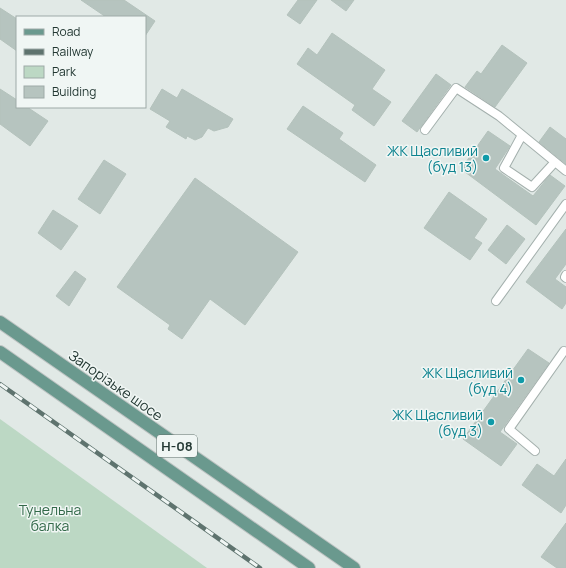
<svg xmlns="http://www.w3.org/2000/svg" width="566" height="568" viewBox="0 0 566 568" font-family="Manrope,sans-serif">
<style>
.green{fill:#bcd8c4}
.building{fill:#b6c4bf;stroke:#b4c2bc}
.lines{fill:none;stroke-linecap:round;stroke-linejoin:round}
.minor-casing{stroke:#a4b0ad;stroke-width:10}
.primary-casing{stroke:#bdc3c2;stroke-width:14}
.minor{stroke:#fff;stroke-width:8}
.primary{stroke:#6a998e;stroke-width:12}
.rail-casing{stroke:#5e736e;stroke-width:4.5}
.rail{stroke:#f0f6f4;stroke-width:3;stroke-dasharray:9;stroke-linecap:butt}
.culture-dot{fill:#0f9aa8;stroke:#f0f6f4;stroke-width:1.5}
.labels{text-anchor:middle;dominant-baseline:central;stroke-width:3;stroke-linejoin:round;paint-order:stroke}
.shield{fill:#f0f6f4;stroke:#60716d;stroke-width:1}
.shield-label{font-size:13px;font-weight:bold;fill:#233833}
.culture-label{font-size:14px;fill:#0d838f;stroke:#f0f6f4;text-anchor:end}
.street-label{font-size:14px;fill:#233833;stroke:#f0f6f4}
.park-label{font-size:14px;fill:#326949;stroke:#f0f6f4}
</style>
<rect width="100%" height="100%" fill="#e1e9e6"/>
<path class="green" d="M 0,419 L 207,568 L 0,568 Z"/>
<path class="building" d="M 81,0 L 124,0 L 155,21 L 145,36 L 145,17 L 106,17 Z
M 298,0 L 317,0 L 300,24 L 287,15 Z
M 331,0 L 354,0 L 346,11 Z
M 0,8 L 17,19 L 17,51 L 0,39 Z
M 332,33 L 385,70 L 372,89 L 391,102 L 374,126 L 352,110 L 355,105 L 297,64 L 308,48 L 317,55 Z
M 502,45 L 527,63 L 495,107 L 465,87 L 477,71 L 481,74 Z
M 436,74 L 451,85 L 417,132 L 402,121 Z
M 0,89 L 17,100 L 17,107 L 27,107 L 48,121 L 30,146 L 0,124 Z
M 162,89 L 177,98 L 182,89 L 233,119 L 228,127 L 214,131 L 208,128 L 202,137 L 195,140 L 187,136 L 186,139 L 166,127 L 170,121 L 150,109 Z
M 303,106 L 343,133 L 339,139 L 376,165 L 365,182 L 287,129 Z
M 550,127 L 566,139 L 566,164 L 539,142 Z
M 488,131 L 510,146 L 495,169 L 533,196 L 550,175 L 565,186 L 536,225 L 461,169 Z
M 104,160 L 126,174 L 100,214 L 78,199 Z
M 195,178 L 298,252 L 245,325 L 210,299 L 182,339 L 168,329 L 170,325 L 117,287 Z
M 449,192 L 487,219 L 474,238 L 482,243 L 470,260 L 424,228 Z
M 53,210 L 78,226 L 61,250 L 38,233 Z
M 507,225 L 525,239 L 506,264 L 488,250 Z
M 566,229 L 566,264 L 555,279 L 566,287 L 566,303 L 562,309 L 526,282 Z
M 75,271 L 86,279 L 69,306 L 56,296 Z
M 528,349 L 549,363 L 500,432 L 517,444 L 501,466 L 463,439 Z
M 566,459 L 566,505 L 561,513 L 522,485 L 537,464 L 554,476 Z
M 566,523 L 566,568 L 557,568 L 541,557 Z"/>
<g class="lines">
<g class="minor-casing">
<path id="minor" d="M 425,130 L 456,88 L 499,116 L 566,171
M 522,135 L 504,168 L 532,187 L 555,162
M 566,275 L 565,277 L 566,278
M 496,301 L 566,204
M 535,451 L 509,429 L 564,351"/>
</g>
<g class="primary-casing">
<path id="primary" d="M 0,322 L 354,568
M 0,352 L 309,568"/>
</g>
<use href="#minor" class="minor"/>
<use href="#primary" class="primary"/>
<g class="rail-casing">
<path id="rail" d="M 0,384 L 260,568"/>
</g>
<use href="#rail" class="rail"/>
</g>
<g class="culture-dot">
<circle cx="486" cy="158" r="4"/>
<circle cx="521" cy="380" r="4"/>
<circle cx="491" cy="422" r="4"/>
</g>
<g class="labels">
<rect class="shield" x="157" y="435" width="40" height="22" rx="3"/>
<g class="shield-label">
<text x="177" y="446">Н-08</text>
</g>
<g class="culture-label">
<text x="478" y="150">ЖК Щасливий<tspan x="478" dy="16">(буд 13)</tspan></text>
<text x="513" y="372">ЖК Щасливий<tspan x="513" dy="16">(буд 4)</tspan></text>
<text x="483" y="414">ЖК Щасливий<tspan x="483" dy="16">(буд 3)</tspan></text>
</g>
<g class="street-label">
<text transform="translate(116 385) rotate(35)">Запорізьке шосе</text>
</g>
<g class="park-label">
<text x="50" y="509">Тунельна<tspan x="50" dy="16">балка</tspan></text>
</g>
</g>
<rect x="16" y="16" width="130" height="92" fill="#f0f6f4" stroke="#9eaaa7"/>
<rect x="24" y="29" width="20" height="6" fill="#6a998e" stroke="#9eaaa7"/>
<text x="52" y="36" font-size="12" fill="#233833">Road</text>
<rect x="24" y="49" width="20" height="6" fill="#5e736e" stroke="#9eaaa7"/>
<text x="52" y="56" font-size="12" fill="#233833">Railway</text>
<rect x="24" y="66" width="20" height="12" fill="#bcd8c4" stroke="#9eaaa7"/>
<text x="52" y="76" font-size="12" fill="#233833">Park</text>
<rect x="24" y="86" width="20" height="12" fill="#b6c4bf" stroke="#9eaaa7"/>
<text x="52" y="96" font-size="12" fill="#233833">Building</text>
</svg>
